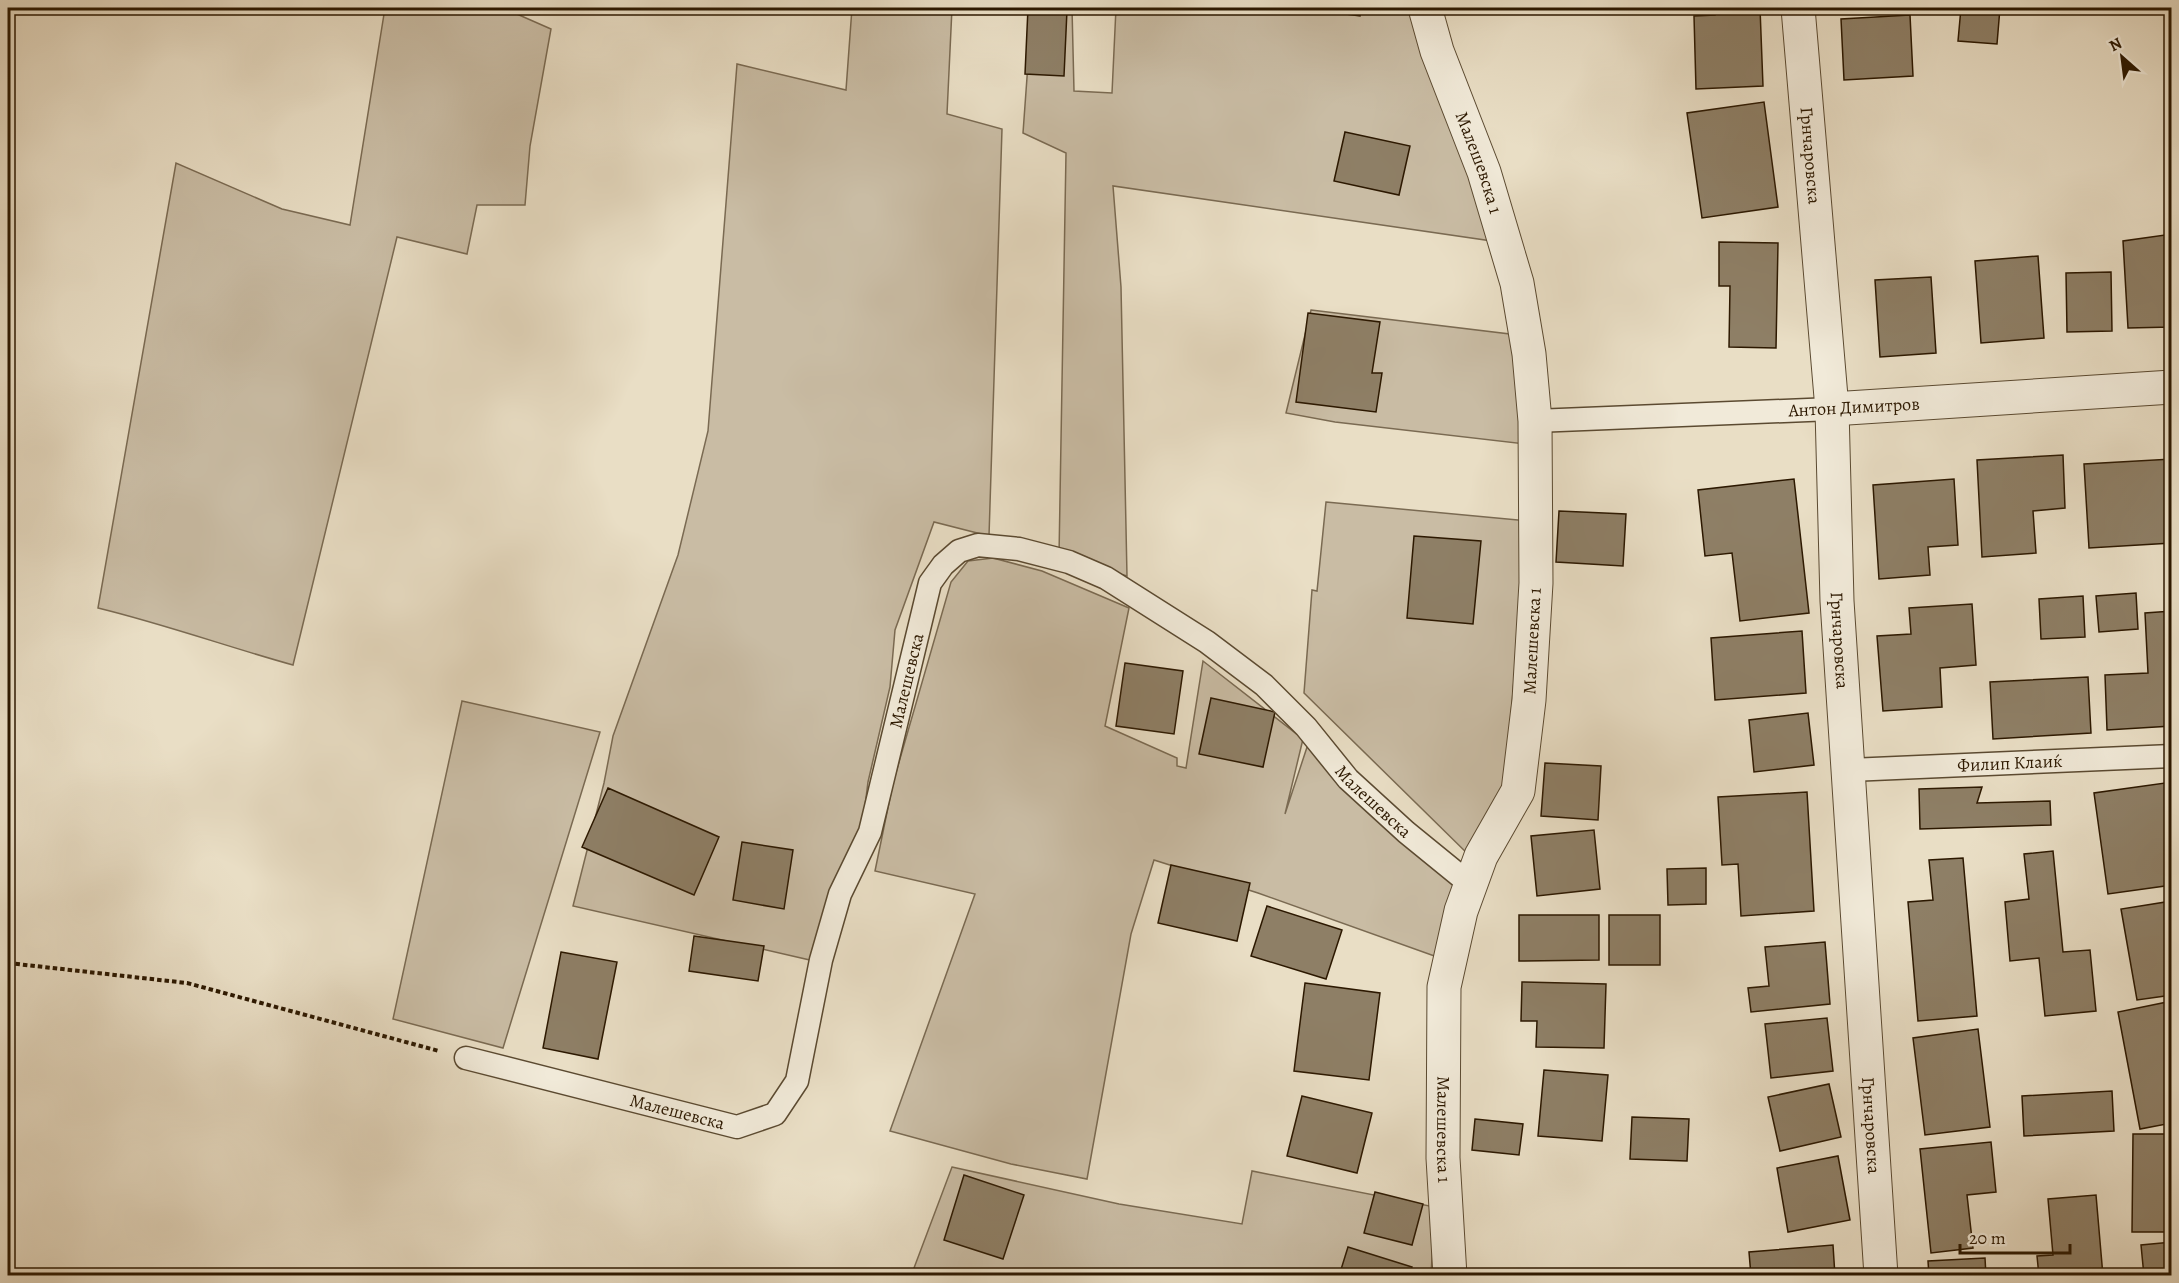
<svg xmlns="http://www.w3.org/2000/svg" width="2179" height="1283" viewBox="0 0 2179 1283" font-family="Alegreya,serif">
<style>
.green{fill:#c9bca4;stroke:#7a6a52;stroke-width:1.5}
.building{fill:#8e7f66;stroke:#2c1800;stroke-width:1.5}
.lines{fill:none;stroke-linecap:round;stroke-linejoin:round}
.lane-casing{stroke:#5b4a31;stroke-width:25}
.street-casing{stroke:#5b4a31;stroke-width:35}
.path{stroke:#2c1800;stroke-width:4;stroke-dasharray:4.5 3;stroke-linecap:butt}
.lane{stroke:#f1ead9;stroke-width:22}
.street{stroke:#f1ead9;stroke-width:33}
.labels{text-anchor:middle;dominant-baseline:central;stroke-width:4.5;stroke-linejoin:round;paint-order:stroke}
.street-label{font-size:18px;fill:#2c1800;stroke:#f1ead9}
</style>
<rect width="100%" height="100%" fill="#e9dec5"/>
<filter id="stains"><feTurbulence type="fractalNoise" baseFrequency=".00333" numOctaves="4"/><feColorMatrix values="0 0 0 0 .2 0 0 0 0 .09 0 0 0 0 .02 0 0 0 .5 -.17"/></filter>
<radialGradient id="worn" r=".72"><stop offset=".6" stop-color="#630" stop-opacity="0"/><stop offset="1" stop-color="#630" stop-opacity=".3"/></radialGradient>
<path class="green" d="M 385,8 L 503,8 L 551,29 L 530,146 L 525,205 L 477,205 L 467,254 L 397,237 L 293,665 C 228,647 164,624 98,608 L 176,163 L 282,209 L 350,225 Z
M 852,8 L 952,8 L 947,114 L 1002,129 L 989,536 L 934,522 L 895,630 L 890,687 L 868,782 L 858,862 L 823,963 L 573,906 L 604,783 L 613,736 L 678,555 L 708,431 L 737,64 L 846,90 Z
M 1032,8 L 1072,8 L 1074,91 L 1112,93 L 1116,8 L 1419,8 L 1499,242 L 1113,186 L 1121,287 L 1127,576 L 1059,556 L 1066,153 L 1023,133 Z
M 1311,310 L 1518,335 L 1525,444 L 1335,422 L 1286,413 Z
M 1326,502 L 1528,521 L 1504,794 L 1476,862 L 1304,693 L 1312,590 L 1317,591 Z
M 993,558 L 1042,571 L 1129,608 L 1105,726 L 1177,758 L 1177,766 L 1186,768 L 1203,661 L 1303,739 L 1285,814 L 1311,735 L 1465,878 L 1440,958 L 1258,893 L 1154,860 L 1131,934 L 1087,1179 L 1011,1164 L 890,1131 L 975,894 L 875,871 L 893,783 L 951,582 L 968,561 Z
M 462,701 L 600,732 L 503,1048 L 393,1019 Z
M 952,1167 L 1119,1204 L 1242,1224 L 1252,1171 L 1435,1207 L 1431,1275 L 911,1276 Z"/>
<path class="building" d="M 1028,8 L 1067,10 L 1064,76 L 1025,74 Z
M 1300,8 L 1361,8 L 1360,16 Z
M 1715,8 L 1760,8 L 1763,86 L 1696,89 L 1694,16 L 1715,15 Z
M 1961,8 L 2000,8 L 1997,44 L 1958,41 Z
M 1910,15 L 1913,76 L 1844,80 L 1841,19 Z
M 1764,102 L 1778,207 L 1702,218 L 1687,113 Z
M 1345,132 L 1410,146 L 1399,195 L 1334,181 Z
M 2172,234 L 2172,327 L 2128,328 L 2123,241 Z
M 1719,242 L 1778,243 L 1776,348 L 1729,347 L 1730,286 L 1719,286 Z
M 2038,256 L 2044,338 L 1981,343 L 1975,261 Z
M 2111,272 L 2112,331 L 2067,332 L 2066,273 Z
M 1931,277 L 1936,353 L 1880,357 L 1875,280 Z
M 1308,313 L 1380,322 L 1372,373 L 1382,373 L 1376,412 L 1296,402 Z
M 2063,455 L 2065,508 L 2033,511 L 2036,553 L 1982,557 L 1977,460 Z
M 2172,459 L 2172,543 L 2089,548 L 2084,464 Z
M 1794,479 L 1809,613 L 1740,621 L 1732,553 L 1705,556 L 1698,490 Z
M 1954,479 L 1958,545 L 1928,547 L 1930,575 L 1879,579 L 1873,485 Z
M 1559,511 L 1626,514 L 1623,566 L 1556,562 Z
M 1414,536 L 1481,541 L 1473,624 L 1407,618 Z
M 2136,593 L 2138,629 L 2099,632 L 2096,596 Z
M 2083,596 L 2085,637 L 2041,639 L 2039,599 Z
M 1972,604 L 1976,665 L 1940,668 L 1942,707 L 1883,711 L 1877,636 L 1911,634 L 1909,608 Z
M 2172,611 L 2172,726 L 2107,730 L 2105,675 L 2148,673 L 2145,613 Z
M 1802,631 L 1806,693 L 1715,700 L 1711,638 Z
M 1125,663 L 1183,671 L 1174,734 L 1116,726 Z
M 2088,677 L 2091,733 L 1993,739 L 1990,682 Z
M 1211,698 L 1275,712 L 1263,767 L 1199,754 Z
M 1808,713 L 1814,765 L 1754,772 L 1749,720 Z
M 1545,763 L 1601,766 L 1598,820 L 1541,816 Z
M 2165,783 L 2172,827 L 2172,885 L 2108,894 L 2094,793 Z
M 1982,787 L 1977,803 L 2050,801 L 2051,825 L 1920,829 L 1919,789 Z
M 608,788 L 719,837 L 694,895 L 582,847 Z
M 1807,792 L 1814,911 L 1741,916 L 1738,864 L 1722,865 L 1718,797 Z
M 1594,830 L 1600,889 L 1537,896 L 1531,836 Z
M 742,842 L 793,850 L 784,909 L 733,900 Z
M 2053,851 L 2063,952 L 2090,950 L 2096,1011 L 2045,1016 L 2039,958 L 2010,961 L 2005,902 L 2029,899 L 2024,854 Z
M 1963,858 L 1977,1016 L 1918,1021 L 1908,902 L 1933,900 L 1929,860 Z
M 1171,865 L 1250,883 L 1237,941 L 1158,923 Z
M 1706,868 L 1706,904 L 1668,905 L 1667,869 Z
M 2172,901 L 2172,995 L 2137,1000 L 2121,909 Z
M 1267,906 L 1342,930 L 1326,979 L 1251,956 Z
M 1519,915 L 1599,915 L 1599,960 L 1519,961 Z
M 1609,915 L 1660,915 L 1660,965 L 1609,965 Z
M 694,936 L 764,946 L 758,981 L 689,971 Z
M 1825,942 L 1830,1004 L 1751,1012 L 1748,988 L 1769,986 L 1765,947 Z
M 561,952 L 617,962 L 598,1059 L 543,1048 Z
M 1522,982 L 1606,984 L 1604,1048 L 1536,1047 L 1537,1021 L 1521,1021 Z
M 1305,983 L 1380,993 L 1369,1080 L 1294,1071 Z
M 2172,1001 L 2172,1123 L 2140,1129 L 2118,1012 Z
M 1827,1018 L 1833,1071 L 1771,1078 L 1765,1024 Z
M 1978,1029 L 1990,1127 L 1925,1135 L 1913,1038 Z
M 1544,1070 L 1608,1075 L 1602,1141 L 1538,1136 Z
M 1829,1084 L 1841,1137 L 1780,1151 L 1768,1097 Z
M 2112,1091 L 2114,1131 L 2024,1136 L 2022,1096 Z
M 1302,1096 L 1372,1113 L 1357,1173 L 1287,1156 Z
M 1632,1117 L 1689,1119 L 1687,1161 L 1630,1159 Z
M 1475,1119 L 1523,1124 L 1519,1155 L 1472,1150 Z
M 2133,1134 L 2172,1134 L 2172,1232 L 2132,1232 Z
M 1991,1142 L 1996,1192 L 1967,1195 L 1973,1248 L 1931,1253 L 1920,1149 Z
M 1838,1156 L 1850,1220 L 1788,1232 L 1777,1168 Z
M 964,1175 L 1024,1195 L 1003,1259 L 944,1240 Z
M 1375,1192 L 1423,1204 L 1412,1245 L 1364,1233 Z
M 2096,1195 L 2103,1276 L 2039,1276 L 2037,1256 L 2053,1255 L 2048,1199 Z
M 2172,1242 L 2172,1276 L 2144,1276 L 2141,1245 Z
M 1833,1245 L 1835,1276 L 1751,1276 L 1749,1252 Z
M 1348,1247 L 1412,1267 L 1409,1276 L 1339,1276 Z
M 1985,1258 L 1986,1276 L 1929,1276 L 1928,1261 Z"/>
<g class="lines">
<g class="lane-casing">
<g id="lane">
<path d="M 1535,421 L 1832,409"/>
<path id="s1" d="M 1850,770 L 2172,756"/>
<path id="s2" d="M 466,1058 L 737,1127 L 775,1114 L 797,1081 L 821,960 L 840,894 L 870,832 L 930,583 L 943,565 L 959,551 L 978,545 L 1019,549 L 1069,562 L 1106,578 L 1207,642 L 1264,685 L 1306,727 L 1348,779 L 1406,832 L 1471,885"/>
</g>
</g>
<g class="street-casing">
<g id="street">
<path id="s3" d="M 1425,8 L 1437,51 L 1484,172 L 1517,283 L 1529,354 L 1535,421 L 1536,583 L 1529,700 L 1518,791 L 1481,856 L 1461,911 L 1444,987 L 1443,1158 L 1450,1276"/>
<path id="s4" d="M 1798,8 L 1832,409 L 1837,601 L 1881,1276"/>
<path d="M 1832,409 L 2172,387"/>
</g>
</g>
<path class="path" d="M 8,963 L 187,983 L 439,1051"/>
<use href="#lane" class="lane"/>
<use href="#street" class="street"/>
</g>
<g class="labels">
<g class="street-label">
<text stroke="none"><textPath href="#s4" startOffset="148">Грнчаровска</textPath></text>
<text stroke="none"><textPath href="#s3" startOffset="164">Малешевска 1</textPath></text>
<text transform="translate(1854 407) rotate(-3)">Антон Димитров</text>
<text transform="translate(1532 641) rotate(-87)">Малешевска 1</text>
<text stroke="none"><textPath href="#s4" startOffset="634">Грнчаровска</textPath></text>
<text stroke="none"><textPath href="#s2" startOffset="776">Малешевска</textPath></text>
<text stroke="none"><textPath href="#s1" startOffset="160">Филип Клаиќ</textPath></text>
<text stroke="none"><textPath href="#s2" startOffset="1424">Малешевска</textPath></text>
<text stroke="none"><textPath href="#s2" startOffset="218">Малешевска</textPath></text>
<text stroke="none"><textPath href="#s4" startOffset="1120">Грнчаровска</textPath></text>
<text stroke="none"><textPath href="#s3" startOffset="1154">Малешевска 1</textPath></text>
</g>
</g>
<rect width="2179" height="1283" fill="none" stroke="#e9dec5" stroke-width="30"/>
<rect x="9" y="9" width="2161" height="1265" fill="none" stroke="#2c1800" stroke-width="3"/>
<rect x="15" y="15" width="2149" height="1253" fill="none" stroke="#2c1800" stroke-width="1.5"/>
<g transform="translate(2122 57) rotate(332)" stroke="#f1ead9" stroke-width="4.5" paint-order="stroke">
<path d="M0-4.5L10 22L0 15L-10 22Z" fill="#2c1800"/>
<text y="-9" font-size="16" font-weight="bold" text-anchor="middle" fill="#2c1800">N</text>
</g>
<path d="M1960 1244v9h110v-9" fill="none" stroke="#2c1800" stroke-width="3"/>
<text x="1969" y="1244" font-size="18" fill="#2c1800" stroke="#f1ead9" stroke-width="4.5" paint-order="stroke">20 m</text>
<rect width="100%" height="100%" filter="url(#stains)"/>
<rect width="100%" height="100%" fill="url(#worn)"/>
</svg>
